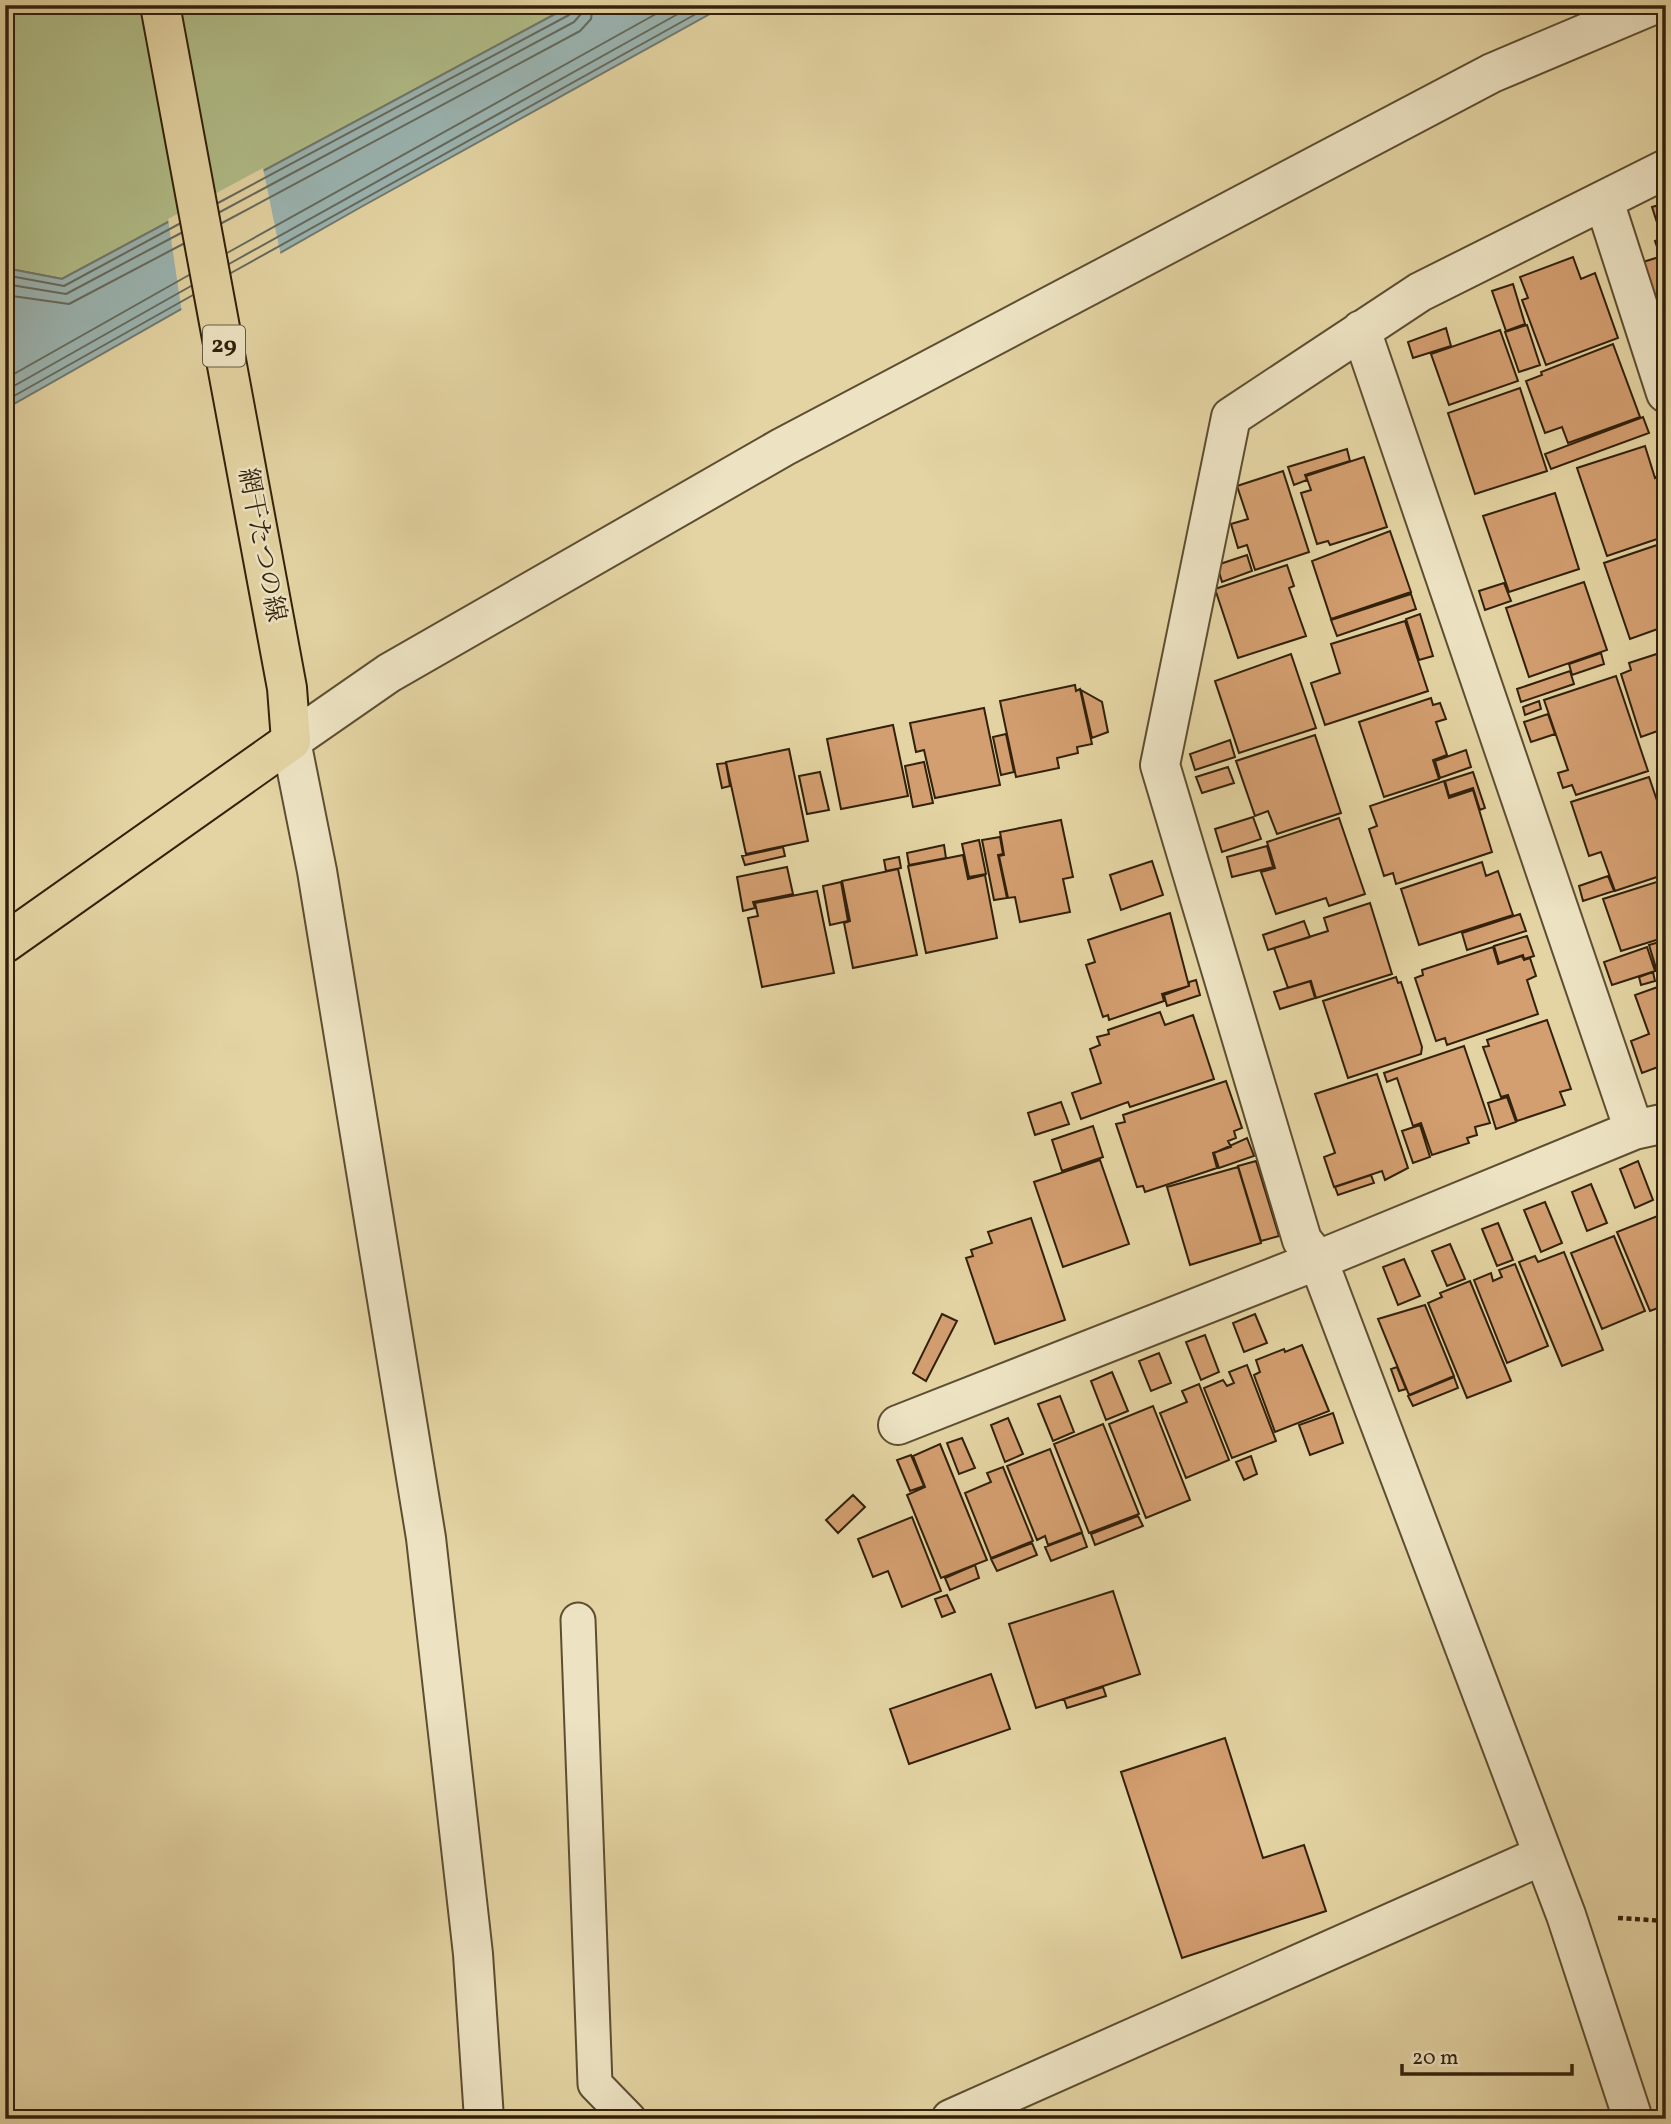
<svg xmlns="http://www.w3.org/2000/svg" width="1671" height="2124" viewBox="0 0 1671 2124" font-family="Vollkorn,'Noto Serif JP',serif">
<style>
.green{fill:#b1bd88;stroke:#726f4a;stroke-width:2}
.water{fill:#9bb5b2;stroke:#717a6f;stroke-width:2}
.pier{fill:#e4d4a3}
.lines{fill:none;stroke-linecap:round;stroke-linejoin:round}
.shore{stroke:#666b5e;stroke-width:2}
.building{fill:#d39e70;stroke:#32210b;stroke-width:2}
.service-casing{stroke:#5e4e31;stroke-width:37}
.minor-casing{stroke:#5e4e31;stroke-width:42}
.tertiary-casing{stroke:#5e4e31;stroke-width:42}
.primary-casing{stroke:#32210b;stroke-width:42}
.path{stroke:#32210b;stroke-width:4.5;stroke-dasharray:5 3.5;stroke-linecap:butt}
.service{stroke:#ede3c3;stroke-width:33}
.minor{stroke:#ede3c3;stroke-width:38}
.tertiary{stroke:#ede3c3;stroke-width:38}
.primary{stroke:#e4d4a3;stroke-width:38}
.labels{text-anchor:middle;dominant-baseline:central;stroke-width:5;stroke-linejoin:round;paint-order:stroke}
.shield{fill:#ede3c3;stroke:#6a5b42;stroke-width:2}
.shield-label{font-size:24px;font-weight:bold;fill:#32210b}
.street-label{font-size:26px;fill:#32210b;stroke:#ede3c3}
</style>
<rect width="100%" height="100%" fill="#e4d4a3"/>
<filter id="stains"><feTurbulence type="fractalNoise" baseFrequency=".00286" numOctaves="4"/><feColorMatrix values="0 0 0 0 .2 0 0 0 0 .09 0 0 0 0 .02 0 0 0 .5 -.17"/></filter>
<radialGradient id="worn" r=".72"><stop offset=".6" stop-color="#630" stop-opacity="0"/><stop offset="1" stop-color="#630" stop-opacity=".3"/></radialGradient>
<path class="green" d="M 5,5 L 572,5 L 62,279 L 5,268 Z"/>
<path class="water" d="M 572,5 L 726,5 L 361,207 L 5,409 L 5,268 L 62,279 Z"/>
<path class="pier" d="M 263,168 L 281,256 L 182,313 L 168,219 Z"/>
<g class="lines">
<path class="shore" d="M 218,203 L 569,15 L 574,5
M 220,212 L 574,22 L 581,14 L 583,5
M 222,223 L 580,31 L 591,19 L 593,5
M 227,253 L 672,5
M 229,264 L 694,5
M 231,273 L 712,5
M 5,275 L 64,286 L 179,224
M 5,284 L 66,294 L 181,233
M 5,295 L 69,304 L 183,244
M 5,379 L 189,275
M 5,391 L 191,286
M 5,401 L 193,295"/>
</g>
<path class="building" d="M 1666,203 L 1666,273 L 1655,241 L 1662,238 L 1652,207 Z
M 1573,257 L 1581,279 L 1595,273 L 1618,338 L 1546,365 L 1522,300 L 1528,298 L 1520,277 Z
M 1659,257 L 1666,277 L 1666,298 L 1657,301 L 1643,262 Z
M 1513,284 L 1525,324 L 1506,331 L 1492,291 Z
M 1666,304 L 1666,320 L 1661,322 L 1655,308 Z
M 1527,325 L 1540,365 L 1519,372 L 1505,332 Z
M 1446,328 L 1451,346 L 1413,358 L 1408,342 Z
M 1500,330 L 1518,381 L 1449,405 L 1431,354 Z
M 1613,344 L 1640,417 L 1568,443 L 1562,427 L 1545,433 L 1526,381 L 1542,375 L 1541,372 Z
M 1520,388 L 1547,471 L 1475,494 L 1448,413 Z
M 1643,417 L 1649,433 L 1551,469 L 1545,454 Z
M 1645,446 L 1655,478 L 1661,475 L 1666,487 L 1666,496 L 1661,498 L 1666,510 L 1666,536 L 1607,556 L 1577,468 Z
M 1347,449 L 1350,461 L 1305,475 L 1307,480 L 1294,485 L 1288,467 Z
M 1364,457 L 1387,527 L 1330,545 L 1328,541 L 1317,544 L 1301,493 L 1311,490 L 1306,476 Z
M 1283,471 L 1309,552 L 1255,570 L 1247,545 L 1238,548 L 1231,524 L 1248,519 L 1237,486 Z
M 1555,493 L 1579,569 L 1509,592 L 1483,516 Z
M 1390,531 L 1411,592 L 1331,619 L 1312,561 Z
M 1666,542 L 1666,626 L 1630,639 L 1604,563 Z
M 1247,555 L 1252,571 L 1222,582 L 1217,565 Z
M 1287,565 L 1294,586 L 1289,588 L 1306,636 L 1238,658 L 1215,589 Z
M 1584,582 L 1607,650 L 1529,677 L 1506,608 Z
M 1504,583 L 1511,601 L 1485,610 L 1479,591 Z
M 1411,594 L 1416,609 L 1337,636 L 1331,620 Z
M 1420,614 L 1433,656 L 1419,660 L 1406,619 Z
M 1405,621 L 1428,691 L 1325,725 L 1311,683 L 1340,673 L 1331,644 Z
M 1666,651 L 1666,728 L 1641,737 L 1621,674 L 1631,670 L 1629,663 Z
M 1601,653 L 1604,664 L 1572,675 L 1569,664 Z
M 1291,654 L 1316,728 L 1239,753 L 1215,681 Z
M 1570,671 L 1574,684 L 1521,702 L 1517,689 Z
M 1616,676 L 1648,771 L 1576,795 L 1572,785 L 1563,788 L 1558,773 L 1568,770 L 1544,700 Z
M 1075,685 L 1076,691 L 1080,689 L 1092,744 L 1077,747 L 1078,753 L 1057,758 L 1059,768 L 1016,777 L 1000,701 Z
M 1081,690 L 1102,702 L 1108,732 L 1092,738 Z
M 1431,698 L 1433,705 L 1440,703 L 1446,719 L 1436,722 L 1447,755 L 1433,760 L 1439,779 L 1384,797 L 1359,722 Z
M 1539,701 L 1541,709 L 1525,715 L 1523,707 Z
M 984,708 L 1000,785 L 935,798 L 924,750 L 916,752 L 910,723 Z
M 1548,714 L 1555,734 L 1531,742 L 1524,722 Z
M 893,725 L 908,796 L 841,809 L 827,739 Z
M 1006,734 L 1014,772 L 1001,775 L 993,737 Z
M 1315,735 L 1341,813 L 1277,834 L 1268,811 L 1255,816 L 1236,761 Z
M 1230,740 L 1235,757 L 1195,770 L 1190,754 Z
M 789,749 L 808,841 L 746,854 L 726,762 Z
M 1466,750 L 1471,767 L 1440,778 L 1435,761 Z
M 924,762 L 933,803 L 913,807 L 905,766 Z
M 726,763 L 730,786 L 722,788 L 717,764 Z
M 1228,767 L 1234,783 L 1202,793 L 1196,777 Z
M 820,772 L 829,810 L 807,814 L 799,776 Z
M 1473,772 L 1485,808 L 1480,810 L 1473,788 L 1449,796 L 1445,781 Z
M 1649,777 L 1666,827 L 1666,874 L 1615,891 L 1601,852 L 1589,856 L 1571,802 Z
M 1444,781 L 1449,798 L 1473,790 L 1492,852 L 1396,884 L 1393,873 L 1384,876 L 1369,829 L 1377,826 L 1370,806 Z
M 1253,817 L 1261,839 L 1222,852 L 1215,829 Z
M 1339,818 L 1365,894 L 1329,906 L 1326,898 L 1276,914 L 1261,872 L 1275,868 L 1267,842 Z
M 1061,820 L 1073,877 L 1063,879 L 1070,912 L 1020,922 L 1015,897 L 1008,898 L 999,856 L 1004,855 L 1000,832 Z
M 1000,837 L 1003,854 L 998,855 L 1007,898 L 994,900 L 982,840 Z
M 979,840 L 986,874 L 969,877 L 962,844 Z
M 944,845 L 946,858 L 909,865 L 907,853 Z
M 1267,846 L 1273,867 L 1232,877 L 1227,857 Z
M 783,847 L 785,856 L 745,865 L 742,856 Z
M 963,855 L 968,879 L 985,875 L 997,938 L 926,953 L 908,866 Z
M 899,857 L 901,868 L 886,871 L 884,860 Z
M 1152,861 L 1163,895 L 1121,910 L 1110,875 Z
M 1482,862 L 1486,876 L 1498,871 L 1513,915 L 1419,945 L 1401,889 Z
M 787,867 L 793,894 L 753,902 L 755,908 L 743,911 L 737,877 Z
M 898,869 L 917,955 L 853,968 L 844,923 L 850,921 L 842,881 Z
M 1608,876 L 1614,891 L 1583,901 L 1579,886 Z
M 1666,879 L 1666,937 L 1621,951 L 1603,899 Z
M 841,882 L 848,921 L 830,925 L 823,886 Z
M 817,891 L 834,973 L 762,987 L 748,918 L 758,916 L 755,903 Z
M 1370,903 L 1392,974 L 1316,998 L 1311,981 L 1288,988 L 1274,948 L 1328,931 L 1324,918 Z
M 1170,913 L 1189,986 L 1162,994 L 1164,1001 L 1109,1020 L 1108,1015 L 1103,1017 L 1086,965 L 1095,962 L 1088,940 Z
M 1520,914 L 1526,931 L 1467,950 L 1462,933 Z
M 1304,921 L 1310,937 L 1268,950 L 1263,935 Z
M 1527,936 L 1534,956 L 1524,959 L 1523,955 L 1499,963 L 1494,946 Z
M 1666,940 L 1666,976 L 1659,978 L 1649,945 Z
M 1493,947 L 1498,964 L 1522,956 L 1524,960 L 1530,958 L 1536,976 L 1527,980 L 1538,1014 L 1447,1045 L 1445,1038 L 1436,1041 L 1415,978 L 1423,975 L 1422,970 Z
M 1647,947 L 1655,971 L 1612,985 L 1604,962 Z
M 1653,972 L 1655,981 L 1641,985 L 1639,977 Z
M 1396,977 L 1398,983 L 1401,982 L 1422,1047 L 1421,1054 L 1348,1078 L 1323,1001 Z
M 1196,980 L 1200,995 L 1167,1006 L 1164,995 L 1189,986 L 1189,982 Z
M 1310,981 L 1315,998 L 1280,1009 L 1274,992 Z
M 1666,984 L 1666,1064 L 1642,1073 L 1631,1041 L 1649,1034 L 1635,995 Z
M 1160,1012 L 1165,1025 L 1193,1015 L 1214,1079 L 1130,1107 L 1128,1102 L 1081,1119 L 1072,1093 L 1101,1083 L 1090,1049 L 1100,1045 L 1097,1037 L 1109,1034 L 1108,1030 Z
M 1547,1020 L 1571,1089 L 1560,1092 L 1565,1105 L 1517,1121 L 1508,1095 L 1501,1097 L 1483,1047 L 1489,1046 L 1487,1040 Z
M 1464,1046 L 1490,1123 L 1475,1127 L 1477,1135 L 1467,1138 L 1469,1143 L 1432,1155 L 1421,1123 L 1413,1126 L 1397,1078 L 1387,1082 L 1384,1073 Z
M 1377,1074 L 1408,1168 L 1385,1180 L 1382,1171 L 1334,1187 L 1324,1157 L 1335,1153 L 1315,1094 Z
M 1226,1081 L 1242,1128 L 1234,1131 L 1236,1138 L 1228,1141 L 1231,1147 L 1213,1153 L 1217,1168 L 1145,1192 L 1143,1186 L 1137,1187 L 1116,1124 L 1125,1122 L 1123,1115 Z
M 1507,1097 L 1516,1122 L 1496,1129 L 1488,1103 Z
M 1061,1102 L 1069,1124 L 1035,1135 L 1028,1113 Z
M 1420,1125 L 1430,1157 L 1413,1163 L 1402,1131 Z
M 1093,1126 L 1103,1157 L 1062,1171 L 1052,1140 Z
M 1247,1138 L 1254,1156 L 1219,1168 L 1214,1153 Z
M 1100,1160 L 1129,1244 L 1063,1267 L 1034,1182 Z
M 1256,1161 L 1279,1236 L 1261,1241 L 1238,1166 Z
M 1638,1161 L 1653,1200 L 1635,1208 L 1620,1169 Z
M 1238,1167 L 1261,1243 L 1190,1265 L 1167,1187 Z
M 1371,1175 L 1374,1183 L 1338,1195 L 1335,1187 Z
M 1591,1184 L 1607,1223 L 1587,1231 L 1572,1192 Z
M 1545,1202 L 1562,1243 L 1541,1252 L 1524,1210 Z
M 1660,1215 L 1666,1228 L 1666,1305 L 1650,1311 L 1617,1232 Z
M 1031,1218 L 1065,1320 L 995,1344 L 966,1258 L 973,1256 L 971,1250 L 992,1243 L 988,1232 Z
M 1498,1223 L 1513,1260 L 1497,1266 L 1482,1229 Z
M 1614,1236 L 1645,1311 L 1602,1329 L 1571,1253 Z
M 1450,1244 L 1465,1279 L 1447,1286 L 1432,1251 Z
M 1564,1252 L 1603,1350 L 1562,1366 L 1519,1262 L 1535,1256 L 1538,1262 Z
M 1404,1259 L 1420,1296 L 1398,1305 L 1383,1267 Z
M 1515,1264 L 1548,1346 L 1507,1363 L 1474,1280 L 1491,1273 L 1493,1281 L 1502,1277 L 1499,1270 Z
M 1470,1281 L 1511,1381 L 1467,1398 L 1428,1303 L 1442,1297 L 1440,1293 Z
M 1425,1305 L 1454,1376 L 1409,1395 L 1378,1319 Z
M 942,1314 L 957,1321 L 926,1381 L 913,1373 Z
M 1255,1314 L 1267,1343 L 1244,1352 L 1233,1323 Z
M 1205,1335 L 1219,1372 L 1201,1380 L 1186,1342 Z
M 1302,1345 L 1329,1411 L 1275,1432 L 1254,1375 L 1260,1372 L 1256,1360 L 1284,1349 L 1285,1352 Z
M 1159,1353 L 1171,1383 L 1151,1391 L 1139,1361 Z
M 1247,1365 L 1276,1441 L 1232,1458 L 1204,1388 L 1223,1380 L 1227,1386 L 1234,1383 L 1229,1372 Z
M 1397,1367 L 1406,1389 L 1399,1391 L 1391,1369 Z
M 1112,1372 L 1128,1411 L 1106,1420 L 1091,1381 Z
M 1454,1377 L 1458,1388 L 1413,1406 L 1408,1396 Z
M 1199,1384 L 1229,1460 L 1186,1478 L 1160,1413 L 1187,1402 L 1182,1391 Z
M 1060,1396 L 1074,1432 L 1053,1441 L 1038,1404 Z
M 1153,1406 L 1190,1500 L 1146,1518 L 1109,1424 Z
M 1333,1413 L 1343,1443 L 1310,1455 L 1299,1425 Z
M 1008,1418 L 1023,1454 L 1005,1462 L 991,1425 Z
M 1103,1424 L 1139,1514 L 1089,1533 L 1054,1444 Z
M 962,1438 L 975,1468 L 959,1474 L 947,1443 Z
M 940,1444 L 987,1560 L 941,1578 L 907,1495 L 925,1487 L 913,1456 Z
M 1050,1449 L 1082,1532 L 1048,1545 L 1045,1536 L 1037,1540 L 1007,1466 Z
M 911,1455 L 924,1486 L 910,1491 L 897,1460 Z
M 1251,1456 L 1257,1474 L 1244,1480 L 1236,1462 Z
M 1003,1467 L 1033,1541 L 991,1558 L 965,1493 L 991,1482 L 987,1473 Z
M 853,1495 L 865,1507 L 838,1533 L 826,1520 Z
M 1138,1516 L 1143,1526 L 1095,1545 L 1091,1534 Z
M 912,1517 L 941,1591 L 902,1607 L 888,1571 L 873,1577 L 858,1539 Z
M 1082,1533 L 1087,1547 L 1051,1561 L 1045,1547 Z
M 1032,1543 L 1037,1555 L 997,1571 L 991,1559 Z
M 975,1565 L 979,1578 L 950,1590 L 945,1578 Z
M 1113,1591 L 1140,1674 L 1036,1708 L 1009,1624 Z
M 947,1595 L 955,1612 L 942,1617 L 935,1599 Z
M 991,1674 L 1010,1729 L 909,1764 L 890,1709 Z
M 1103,1687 L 1106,1696 L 1067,1708 L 1064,1699 Z
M 1225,1738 L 1263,1858 L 1304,1845 L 1326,1911 L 1182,1958 L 1121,1772 Z"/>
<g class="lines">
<g class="service-casing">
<path id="service" d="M 578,1620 L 595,2084 L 629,2119"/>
</g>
<g class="minor-casing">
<path id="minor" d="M 1604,201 L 1666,393
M 1361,330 L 1634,1130
M 291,741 L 389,673 L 783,447 L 1492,73 L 1653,5
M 898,1425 L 1318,1260 L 1634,1130 L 1666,1123
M 951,2119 L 1541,1856
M 1633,2119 L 1566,1915 L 1318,1260 L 1302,1240 L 1160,765 L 1231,417 L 1420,292 L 1666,169"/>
</g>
<g class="tertiary-casing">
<path id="tertiary" d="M 291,741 L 317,871 L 426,1538 L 473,1954 L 484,2119"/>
</g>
<g class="primary-casing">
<path id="primary" d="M 5,943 L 291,741 L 287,688 L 160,5"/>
</g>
<path class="path" d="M 1618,1918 L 1666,1921"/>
<use href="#service" class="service"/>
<use href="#minor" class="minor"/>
<use href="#tertiary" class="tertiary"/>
<use href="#primary" class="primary"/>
</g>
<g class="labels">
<rect class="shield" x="203" y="325.5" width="42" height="41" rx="5"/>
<g class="shield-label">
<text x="224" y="346">29</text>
</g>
<g class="street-label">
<text transform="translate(261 545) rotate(79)">網干たつの線</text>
</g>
</g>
<rect width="1671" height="2124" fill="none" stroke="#e4d4a3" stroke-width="28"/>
<rect x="7" y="7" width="1657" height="2110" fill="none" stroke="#32210b" stroke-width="3.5"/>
<rect x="14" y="14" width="1643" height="2096" fill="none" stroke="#32210b" stroke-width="2"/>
<path d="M1402 2064v10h170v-10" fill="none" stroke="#32210b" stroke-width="3.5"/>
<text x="1412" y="2064" font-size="21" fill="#32210b" stroke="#ede3c3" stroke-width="5" paint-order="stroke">20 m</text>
<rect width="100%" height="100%" filter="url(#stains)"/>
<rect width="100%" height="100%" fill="url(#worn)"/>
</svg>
